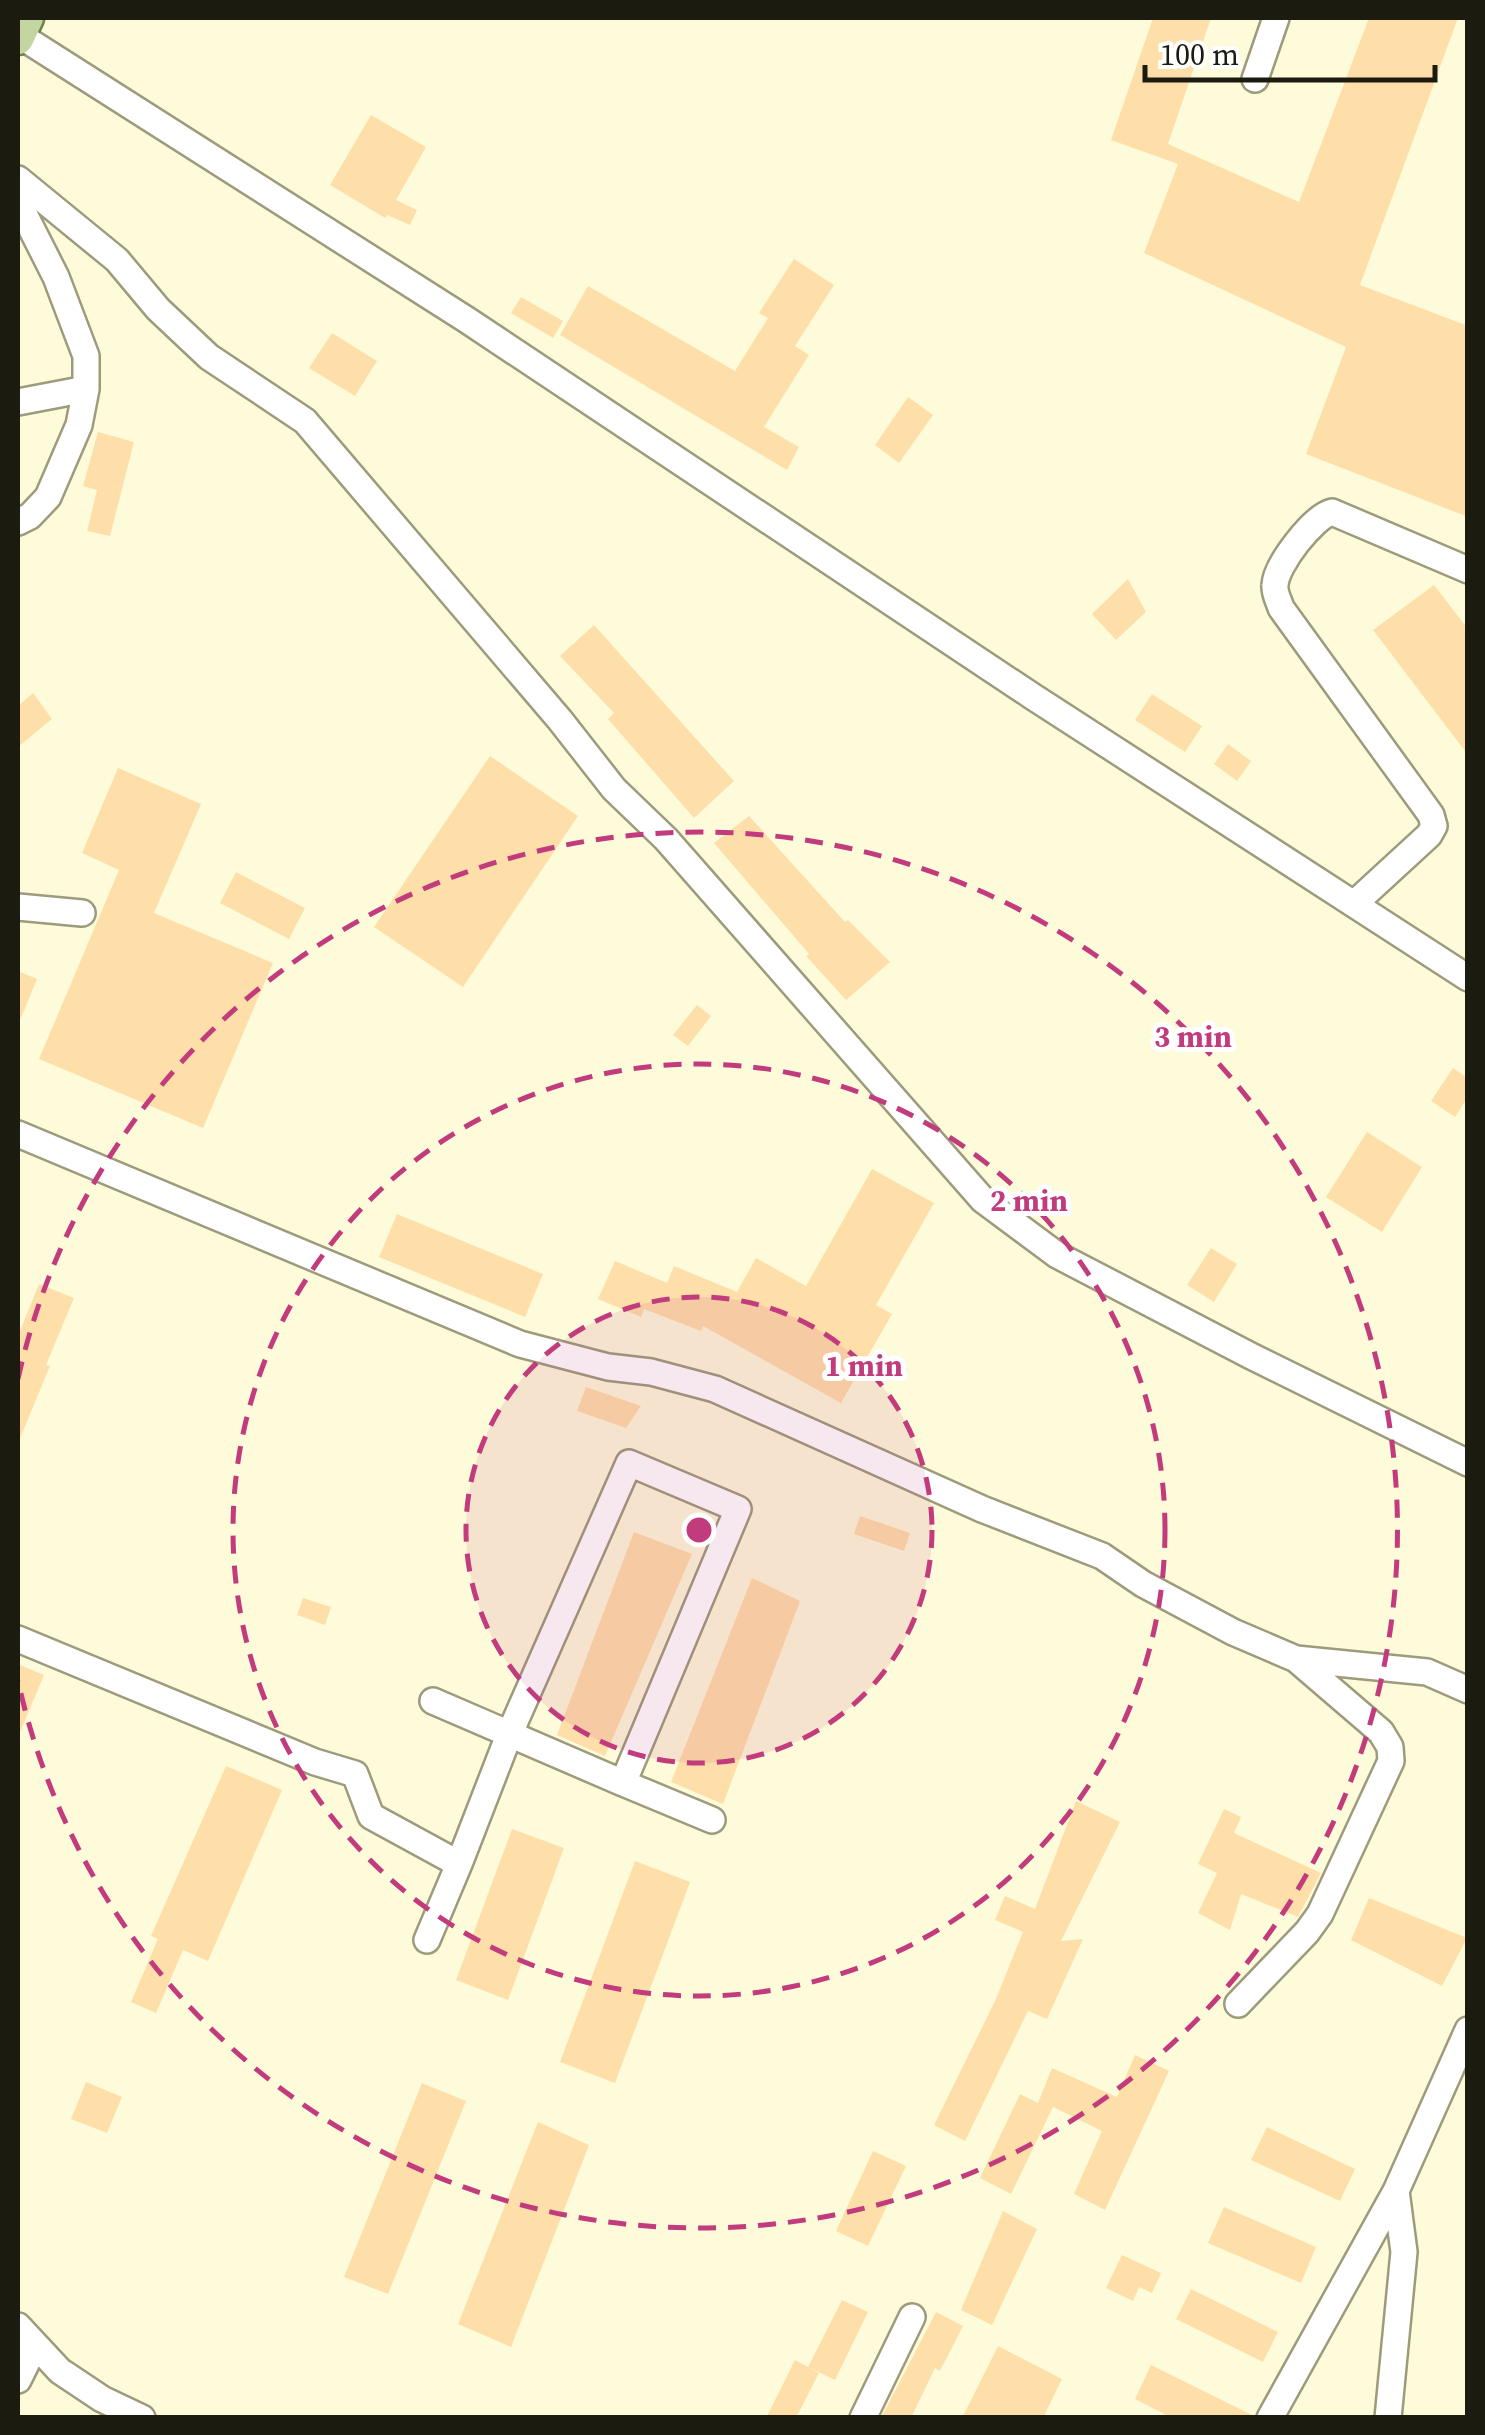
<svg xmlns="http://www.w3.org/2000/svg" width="1485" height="2435" viewBox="0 0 1485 2435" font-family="'Source Serif 4',serif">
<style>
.building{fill:#fedfa9}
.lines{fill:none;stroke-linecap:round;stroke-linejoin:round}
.minor-casing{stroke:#9d9b7c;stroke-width:30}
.major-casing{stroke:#6f8244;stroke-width:35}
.minor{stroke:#fff;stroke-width:25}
.major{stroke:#c3d5a0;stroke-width:30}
.ring{fill:none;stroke:#c13b7d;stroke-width:5;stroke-dasharray:18 12}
.centre{fill:#c13b7d;stroke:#fff;stroke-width:5}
.ring-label{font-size:30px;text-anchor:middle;font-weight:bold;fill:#c13b7d;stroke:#fff;stroke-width:10;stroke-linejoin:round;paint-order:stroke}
</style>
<rect width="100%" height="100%" fill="#fefbda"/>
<path class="building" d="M 1153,18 L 1211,18 L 1168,144 L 1299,202 L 1369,18 L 1458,18 L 1360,285 L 1468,326 L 1468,517 L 1306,454 L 1346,347 L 1144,253 L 1178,164 L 1111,140 Z
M 371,115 L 426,147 L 396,200 L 417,210 L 410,225 L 387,215 L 385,218 L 330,185 Z
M 794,259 L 834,285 L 795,346 L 809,355 L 764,427 L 799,447 L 787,470 L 560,335 L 588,286 L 735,371 L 768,318 L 759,313 Z
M 521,297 L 563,321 L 553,338 L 511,313 Z
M 332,333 L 377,361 L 355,396 L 309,368 Z
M 908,397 L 933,415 L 899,463 L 875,445 Z
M 98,432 L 134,442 L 110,536 L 87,531 L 97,490 L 83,486 Z
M 1128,579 L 1146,612 L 1116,640 L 1092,614 Z
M 1434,585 L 1468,629 L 1468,755 L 1373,630 Z
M 594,625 L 734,781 L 694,818 L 608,719 L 614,713 L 560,656 Z
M 33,693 L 52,719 L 18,747 L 18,706 Z
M 1152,694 L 1202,726 L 1185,752 L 1135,720 Z
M 1228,744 L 1251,761 L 1237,781 L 1214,764 Z
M 490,756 L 578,816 L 463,987 L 374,927 Z
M 118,768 L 201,804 L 154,913 L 273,963 L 203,1128 L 39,1059 L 119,870 L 82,853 Z
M 749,816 L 845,922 L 848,920 L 890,962 L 846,1000 L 806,956 L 809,954 L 714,843 Z
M 236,872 L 305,908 L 289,939 L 220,903 Z
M 18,971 L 37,979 L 18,1025 Z
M 697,1005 L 711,1016 L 688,1046 L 673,1035 Z
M 1453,1068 L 1468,1078 L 1468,1097 L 1455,1117 L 1431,1101 Z
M 1367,1132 L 1422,1167 L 1382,1232 L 1326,1197 Z
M 872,1169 L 934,1203 L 876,1305 L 892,1314 L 841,1403 L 703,1326 L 701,1331 L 644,1309 L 641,1317 L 598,1299 L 615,1261 L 667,1283 L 674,1266 L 737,1292 L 756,1258 L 806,1286 Z
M 397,1214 L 543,1274 L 525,1317 L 379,1257 Z
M 1211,1248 L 1237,1264 L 1214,1302 L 1187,1285 Z
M 39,1284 L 74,1298 L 46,1365 L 50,1366 L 18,1443 L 18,1336 Z
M 586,1387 L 641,1406 L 626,1428 L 577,1411 Z
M 860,1516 L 910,1533 L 904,1551 L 854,1534 Z
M 634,1532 L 692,1554 L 605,1756 L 557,1735 Z
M 752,1578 L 800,1601 L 723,1804 L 671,1782 Z
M 303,1598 L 331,1607 L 325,1625 L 297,1615 Z
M 18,1664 L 44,1675 L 18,1737 Z
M 226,1766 L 282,1790 L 208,1961 L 183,1950 L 156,2013 L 131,2002 L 158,1939 L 151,1936 Z
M 1076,1801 L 1120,1822 L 1061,1941 L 1083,1939 L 1047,2019 L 1028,2011 L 1027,2013 L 965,2141 L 934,2125 L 995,2001 L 1023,1932 L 995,1920 L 1005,1896 L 1035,1909 Z
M 1224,1809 L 1241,1817 L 1234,1833 L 1321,1873 L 1298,1917 L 1241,1894 L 1230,1930 L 1198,1913 L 1217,1873 L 1198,1864 Z
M 512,1829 L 564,1848 L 508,2000 L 456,1980 Z
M 635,1861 L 690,1882 L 615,2083 L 560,2062 Z
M 1369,1898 L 1467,1938 L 1442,1986 L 1351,1940 Z
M 1135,2055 L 1169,2071 L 1105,2210 L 1074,2194 L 1102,2131 L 1053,2107 L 1011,2194 L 980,2178 L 1020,2094 L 1038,2103 L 1052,2068 L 1117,2097 Z
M 86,2082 L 122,2097 L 107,2133 L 71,2119 Z
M 422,2083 L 466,2101 L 388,2294 L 344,2277 Z
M 538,2122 L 589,2145 L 511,2347 L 458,2324 Z
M 1267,2127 L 1355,2169 L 1340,2201 L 1251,2160 Z
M 873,2151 L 906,2166 L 868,2246 L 836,2231 Z
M 1224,2207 L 1316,2247 L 1301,2283 L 1208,2243 Z
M 1003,2211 L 1037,2229 L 992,2325 L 961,2310 Z
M 1122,2255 L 1161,2273 L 1152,2293 L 1139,2287 L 1133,2301 L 1106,2288 Z
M 1191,2289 L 1278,2332 L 1263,2362 L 1176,2319 Z
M 842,2300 L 868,2312 L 835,2380 L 808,2367 Z
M 936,2312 L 963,2326 L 940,2371 L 935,2368 L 911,2418 L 881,2418 Z
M 998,2346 L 1062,2379 L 1043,2418 L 962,2418 Z
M 795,2360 L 819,2373 L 796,2418 L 766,2418 Z
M 1151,2365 L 1254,2416 L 1254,2418 L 1172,2418 L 1135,2399 Z"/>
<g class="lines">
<g class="minor-casing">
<path id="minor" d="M 19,35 L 467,320 L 1032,696 L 1468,978
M 1255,79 L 1276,18
M 18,179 L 117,260 L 158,309 L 209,357 L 305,421 L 560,720 L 614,789 L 666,839 L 983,1200 L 1057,1255 L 1251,1356 L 1468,1463
M 18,202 L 56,277 L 86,356 L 86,389 L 79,425 L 48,497 L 30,516 L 18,522
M 18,402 L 86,389
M 1355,903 L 1429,835 L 1434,826 L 1431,815 L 1281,608 C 1279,601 1274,593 1275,585 C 1276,565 1313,517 1332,512 L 1468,570
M 18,907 L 82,913
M 18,1134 L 520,1344 L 608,1367 L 651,1372 L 715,1389 L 982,1509 L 1102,1556 L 1143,1584 L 1233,1632 L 1296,1659 L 1427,1672 L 1468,1690
M 18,1639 L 315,1762 L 355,1774 L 371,1816 L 459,1864 L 427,1940
M 433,1701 L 623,1783 L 738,1509 L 629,1463 L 509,1735 L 459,1864
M 623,1783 L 712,1820
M 1238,2004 L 1307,1932 L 1320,1914 L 1391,1761 L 1390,1747 L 1381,1732 L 1296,1659
M 18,2326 L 60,2371 L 102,2399 L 142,2418
M 18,2380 L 26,2364 L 21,2329
M 863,2418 L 912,2317
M 1270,2418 L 1396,2191 L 1468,2030
M 1388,2418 L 1404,2252 L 1396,2191"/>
</g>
<g class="major-casing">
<path id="major" d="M 18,39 L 28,18"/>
</g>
<use href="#minor" class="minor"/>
<use href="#major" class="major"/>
</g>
<circle cx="699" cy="1530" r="233" fill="#c13b7d" fill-opacity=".12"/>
<g class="ring">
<circle cx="699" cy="1530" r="233"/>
<circle cx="699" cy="1530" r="466"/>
<path d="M18 1379A698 698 0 1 1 18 1681"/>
</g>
<circle cx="699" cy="1530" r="15" class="centre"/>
<g class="ring-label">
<text x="1193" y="1047">3 min</text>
<text x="1029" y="1211">2 min</text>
<text x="864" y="1376">1 min</text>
</g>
<rect width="1485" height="2435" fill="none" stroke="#1c1b0f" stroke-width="40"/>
<path d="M1145 65v15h290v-15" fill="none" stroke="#1c1b0f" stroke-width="5"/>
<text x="1160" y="65" font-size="30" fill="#1c1b0f" stroke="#ffffff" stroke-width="8" paint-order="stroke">100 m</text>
</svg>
